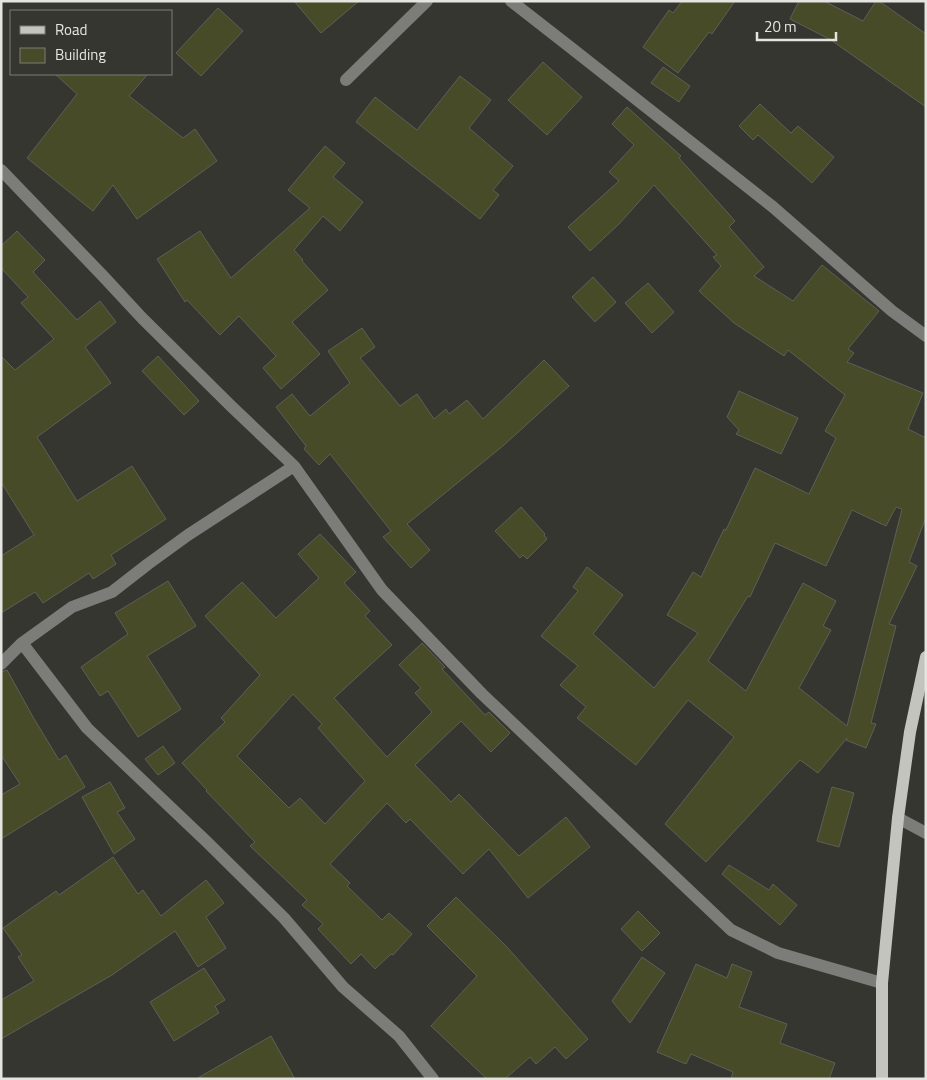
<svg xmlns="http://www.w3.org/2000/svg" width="927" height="1080" viewBox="0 0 927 1080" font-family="'Titillium Web',sans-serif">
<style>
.building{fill:#474b27;stroke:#5e6058;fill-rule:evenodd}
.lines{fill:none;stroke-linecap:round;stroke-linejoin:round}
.minor{stroke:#7c7d79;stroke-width:12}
.major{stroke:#c3c4bd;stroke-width:12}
</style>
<rect width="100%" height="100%" fill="#35362f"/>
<path class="building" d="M 294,1 L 359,1 L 321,33 Z
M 682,1 L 735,1 L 712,34 L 709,32 L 678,73 L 643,47 L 669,10 L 673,13 Z
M 799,1 L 824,1 L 863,21 L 876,1 L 879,1 L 926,34 L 926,107 L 831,40 L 790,19 Z
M 218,8 L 243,31 L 201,76 L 176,53 Z
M 543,62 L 582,97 L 547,135 L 508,100 Z
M 663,67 L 690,86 L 679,102 L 651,83 Z
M 55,74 L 148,74 L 129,96 L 183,138 L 195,129 L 217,161 L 137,219 L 113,185 L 93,211 L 27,158 L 77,94 Z
M 460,76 L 491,100 L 469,128 L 513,166 L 493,190 L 499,195 L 480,219 L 356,122 L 375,97 L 417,130 Z
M 760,104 L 791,133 L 798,126 L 834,157 L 812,183 L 758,135 L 753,140 L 739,126 Z
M 627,107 L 681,156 L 679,158 L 735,221 L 729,227 L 764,267 L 754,276 L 793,301 L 822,265 L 879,311 L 848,349 L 854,353 L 847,362 L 923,393 L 908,429 L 926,438 L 926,517 L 909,562 L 917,566 L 889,624 L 896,626 L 871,723 L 876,724 L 866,748 L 846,740 L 847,738 L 818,773 L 800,760 L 706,862 L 665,824 L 734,737 L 688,700 L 636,765 L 577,718 L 586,707 L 560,685 L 578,666 L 541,636 L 578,591 L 573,587 L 587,567 L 623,595 L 593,634 L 654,688 L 698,633 L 667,615 L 693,572 L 701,577 L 724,529 L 726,530 L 755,468 L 809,494 L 836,438 L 825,431 L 845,395 L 788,350 L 784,356 L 734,323 L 699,291 L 721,266 L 713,257 L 717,255 L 654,185 L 619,224 L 590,251 L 568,227 L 619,181 L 609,172 L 634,145 L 612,124 ZM 896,507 L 902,509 L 847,726 L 799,688 L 831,630 L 823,626 L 836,601 L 803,583 L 746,691 L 708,661 L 748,596 L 750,597 L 775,543 L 826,566 L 852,510 L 886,526 Z
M 325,146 L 345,163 L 333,177 L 363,202 L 340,231 L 323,216 L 294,250 L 303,260 L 302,261 L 328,290 L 292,322 L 320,354 L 281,389 L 263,368 L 276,356 L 239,316 L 220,335 L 187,300 L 185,302 L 157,259 L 200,231 L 231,278 L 310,208 L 288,190 Z
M 17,231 L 45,260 L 33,272 L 77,320 L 100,301 L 116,322 L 85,347 L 111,383 L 37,437 L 77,501 L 132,466 L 166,519 L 111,555 L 116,564 L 93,579 L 89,573 L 43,603 L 35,592 L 1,613 L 1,556 L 34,535 L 1,482 L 1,356 L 15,370 L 54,339 L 21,303 L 28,297 L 1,268 L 1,246 Z
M 593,277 L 616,302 L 595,322 L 572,297 Z
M 648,283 L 674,312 L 652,333 L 625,303 Z
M 362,328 L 375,347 L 360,358 L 400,406 L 417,394 L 434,419 L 446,409 L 449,414 L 467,400 L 483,419 L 544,360 L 569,386 L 504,445 L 407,524 L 430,550 L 411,568 L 383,537 L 391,531 L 330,454 L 319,465 L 304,449 L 306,446 L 276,407 L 292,394 L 310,416 L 350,383 L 328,351 Z
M 158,356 L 199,401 L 184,415 L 142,371 Z
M 739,391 L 798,418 L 781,454 L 736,434 L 739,430 L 727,417 Z
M 521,507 L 545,534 L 544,535 L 547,539 L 527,559 L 523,555 L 520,558 L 495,531 Z
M 320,534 L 356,572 L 344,583 L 370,611 L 365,616 L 392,645 L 334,698 L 387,757 L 432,712 L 415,693 L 421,688 L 399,665 L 422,643 L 445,667 L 442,669 L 485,715 L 489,712 L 510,733 L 491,752 L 461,721 L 415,765 L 451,802 L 459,794 L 519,856 L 566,817 L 590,847 L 528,898 L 489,849 L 463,874 L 410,819 L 406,823 L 387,803 L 330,864 L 350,883 L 347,886 L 382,920 L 389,913 L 412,934 L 393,955 L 391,954 L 375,969 L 361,954 L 351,964 L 318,929 L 323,924 L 302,905 L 307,900 L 250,846 L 255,842 L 206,791 L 207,790 L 182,763 L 225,722 L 221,718 L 260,675 L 205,616 L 242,582 L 276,618 L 319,578 L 298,554 ZM 293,694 L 322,724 L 318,728 L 365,781 L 325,824 L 300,798 L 289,808 L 237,756 Z
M 168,581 L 196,626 L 147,656 L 181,709 L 138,737 L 108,691 L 100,696 L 81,667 L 128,634 L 115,613 Z
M 7,670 L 33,717 L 59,760 L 66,755 L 85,787 L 1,839 L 1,795 L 20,784 L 1,755 L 1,672 Z
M 163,746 L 175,763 L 158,775 L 145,759 Z
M 110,782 L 125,808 L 117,812 L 135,839 L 114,854 L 82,797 Z
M 832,787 L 854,793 L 839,847 L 817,841 Z
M 113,857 L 138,894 L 143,890 L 161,916 L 206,880 L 224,903 L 206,917 L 226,948 L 198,967 L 175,931 L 112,975 L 1,1039 L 1,1000 L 34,981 L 18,957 L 22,955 L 3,928 L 56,891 L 59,895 Z
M 729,865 L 769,890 L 773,884 L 797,905 L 780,925 L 722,874 Z
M 456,897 L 507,947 L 588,1039 L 566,1059 L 555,1047 L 536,1064 L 530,1057 L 505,1079 L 487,1079 L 431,1026 L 477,976 L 427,926 Z
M 638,911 L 660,933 L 642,951 L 621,929 Z
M 642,957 L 665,973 L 630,1023 L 612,1001 Z
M 696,964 L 727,978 L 732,964 L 752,972 L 739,1007 L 787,1024 L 780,1043 L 835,1063 L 829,1079 L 731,1079 L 733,1072 L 691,1054 L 686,1064 L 657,1052 Z
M 204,968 L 225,1000 L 215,1006 L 219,1013 L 174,1041 L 150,1002 Z
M 271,1036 L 295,1079 L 196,1079 Z"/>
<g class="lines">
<path class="minor" d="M 511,1 L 570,47 L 773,207 L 892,311 L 926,336
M 346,80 L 427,1
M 1,170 L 103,276 L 142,318 L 232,407 L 294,466 L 382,590 L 482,694 L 731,930 L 778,953 L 882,983
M 22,643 L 87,728 L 207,842 L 284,918 L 343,987 L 399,1036 L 433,1079
M 1,664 L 22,643 L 72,607 L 112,592 L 148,564 L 188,535 L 294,466
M 898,818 L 926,833"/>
<path class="major" d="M 882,1079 L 882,983 L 898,818 L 910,732 L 926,657"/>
</g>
<rect width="927" height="1080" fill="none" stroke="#e4e5e0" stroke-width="5"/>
<rect x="10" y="10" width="162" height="65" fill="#35362f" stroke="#7b7c76"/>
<rect x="20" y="26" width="25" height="8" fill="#c3c4bd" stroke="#7b7c76"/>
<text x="55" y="35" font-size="15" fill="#e4e5e0">Road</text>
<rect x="20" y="48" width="25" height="15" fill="#474b27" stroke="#7b7c76"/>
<text x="55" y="60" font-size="15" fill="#e4e5e0">Building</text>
<path d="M757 32v8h79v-8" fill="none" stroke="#e4e5e0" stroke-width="2.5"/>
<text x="764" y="32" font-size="15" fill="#e4e5e0" stroke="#35362f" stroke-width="4" paint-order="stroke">20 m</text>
</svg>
